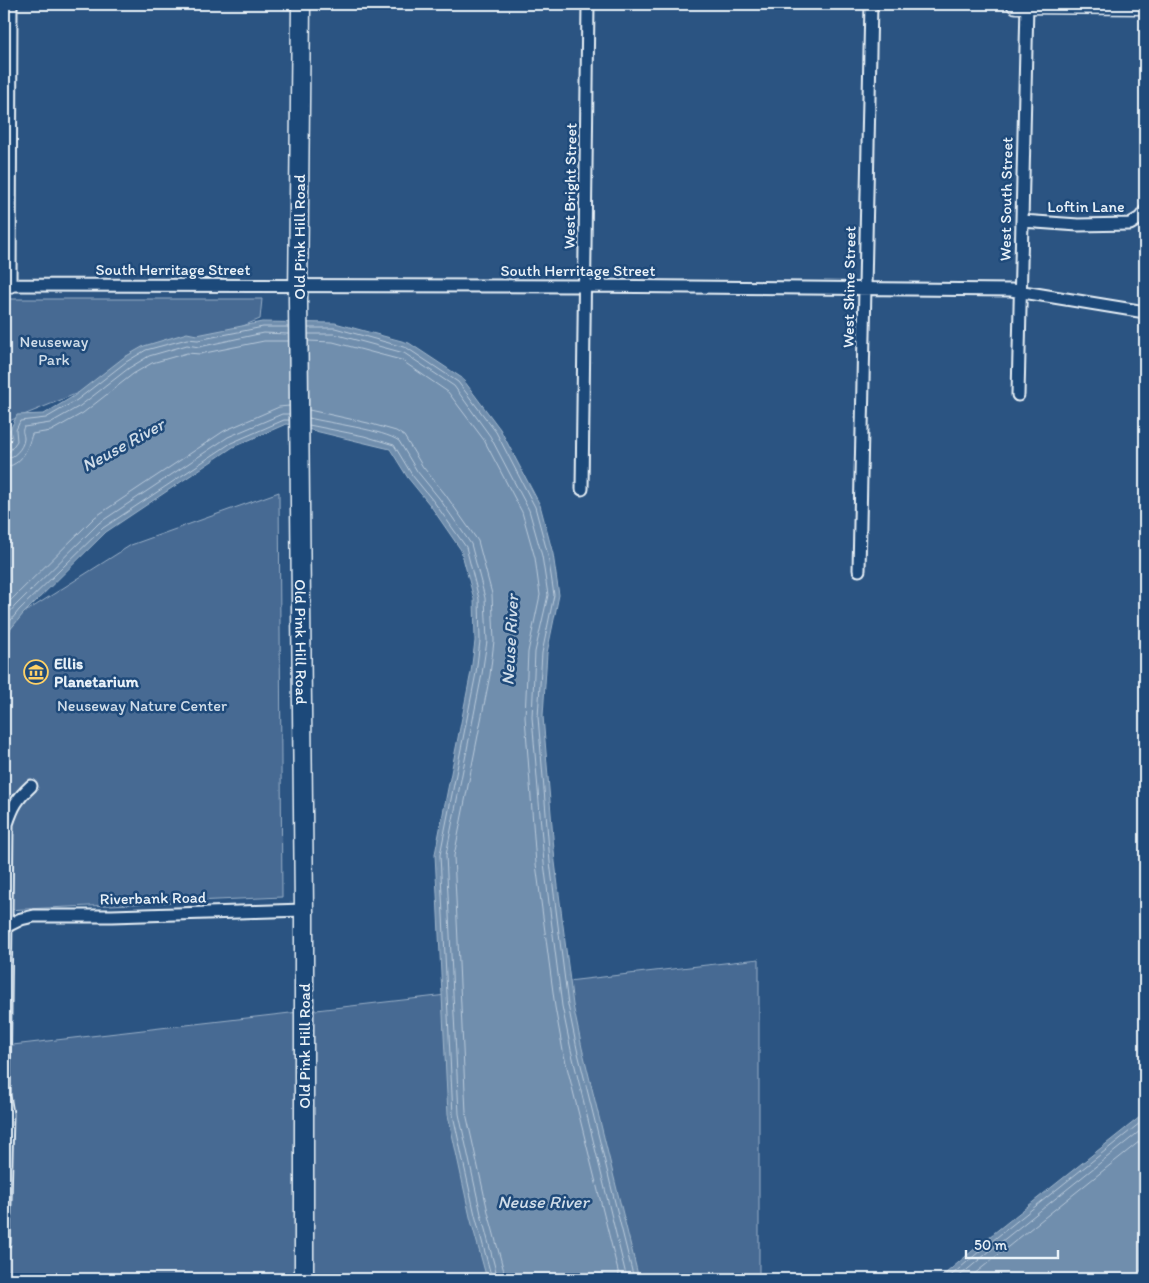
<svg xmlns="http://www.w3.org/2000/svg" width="1149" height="1283" viewBox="0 0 1149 1283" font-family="Itim,sans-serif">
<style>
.green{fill:#476b93;stroke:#98aec6}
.water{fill:#708ead;stroke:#a0b6cb}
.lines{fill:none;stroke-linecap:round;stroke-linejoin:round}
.shore{stroke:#b8c9da;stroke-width:1}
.minor-casing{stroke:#e8f1f8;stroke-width:15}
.tertiary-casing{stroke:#e8f1f8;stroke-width:18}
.primary-casing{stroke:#e8f1f8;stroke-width:21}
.trunk-casing{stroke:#e8f1f8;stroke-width:21}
.minor{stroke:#1f4a7a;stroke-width:11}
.tertiary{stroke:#1f4a7a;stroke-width:14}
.primary{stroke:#1f4a7a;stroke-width:18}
.trunk{stroke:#1f4a7a;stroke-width:18}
.labels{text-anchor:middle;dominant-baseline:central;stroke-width:5;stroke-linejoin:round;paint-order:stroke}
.street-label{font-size:16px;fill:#e8f1f8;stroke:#1f4a7a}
.park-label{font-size:16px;fill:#d0dde9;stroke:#1f4a7a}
.poi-label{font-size:16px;font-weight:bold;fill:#e8f1f8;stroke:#1f4a7a;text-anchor:start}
.water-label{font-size:18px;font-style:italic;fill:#d0dde9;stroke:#1f4a7a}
</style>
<rect width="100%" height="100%" fill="#2b5482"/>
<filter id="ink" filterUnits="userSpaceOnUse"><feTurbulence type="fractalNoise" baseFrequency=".02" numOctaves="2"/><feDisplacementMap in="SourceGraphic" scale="10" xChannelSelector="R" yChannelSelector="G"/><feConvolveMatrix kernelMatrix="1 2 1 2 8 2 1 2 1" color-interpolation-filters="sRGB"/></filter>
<g filter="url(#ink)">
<path class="green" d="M 4,299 L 262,299 L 260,319 L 9,421 L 4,426 Z
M 279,492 L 282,897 L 4,910 L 4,637 L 22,614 L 131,545 Z
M 759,959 L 759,1279 L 4,1279 L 4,1046 Z"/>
<path class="water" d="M 262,322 L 335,323 L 409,343 L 462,378 L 500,429 L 540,505 L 553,554 L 559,595 L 547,653 L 543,716 L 555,862 L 573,1005 L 582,1048 L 639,1279 L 487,1279 L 470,1217 L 448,1115 L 435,854 L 471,672 L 475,641 L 474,599 L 461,550 L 430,505 L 408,478 L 390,449 L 286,424 L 233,447 L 106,532 L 23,614 L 4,637 L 4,451 L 12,438 L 10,430 L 17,415 L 44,414 L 74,396 L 123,358 L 144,346 L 187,333 L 197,335 Z
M 1145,1113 L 1145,1268 L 1129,1279 L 939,1279 L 984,1241 Z"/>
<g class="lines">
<path class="shore" d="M 308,328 L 335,328 L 407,348 L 458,382 L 496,432 L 535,507 L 548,555 L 554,595 L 542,653 L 538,717 L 550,862 L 568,1005 L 577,1049 L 634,1279
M 308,334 L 334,334 L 404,353 L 454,386 L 490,436 L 529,510 L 542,556 L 548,595 L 535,652 L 532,717 L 544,863 L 562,1006 L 571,1050 L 627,1279
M 308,341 L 333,342 L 401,360 L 448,392 L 484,440 L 522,512 L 535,558 L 540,595 L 528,652 L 525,717 L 536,864 L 555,1007 L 563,1051 L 620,1279
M 309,410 L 368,423 L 396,431 L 404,436 L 423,467 L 445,494 L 478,541 L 492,594 L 494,641 L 490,675 L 454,856 L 466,1113 L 488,1212 L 506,1279
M 309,418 C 329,423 384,430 399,441 L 417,471 L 439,498 L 471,544 L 485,598 L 487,641 L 482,674 L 446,855 L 459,1114 L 481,1214 L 498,1279
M 309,425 L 364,436 L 394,445 L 412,475 L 434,502 L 466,547 L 479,599 L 480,641 L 476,673 L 440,855 L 453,1115 L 475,1215 L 492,1279
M 4,453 L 9,452 L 17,441 L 16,430 L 20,421 L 46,418 L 77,400 L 126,362 L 146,350 L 187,339 L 198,340 L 263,327 L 288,327
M 4,459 C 13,459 23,449 24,439 C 24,433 21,432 24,427 L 50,423 L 80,406 L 129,368 L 149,356 L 187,345 L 199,347 L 263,333 L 288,334
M 4,467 C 22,466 28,448 32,434 L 51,431 L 83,413 L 133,374 L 152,363 L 187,353 L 200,354 L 264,341 L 288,341
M 4,607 L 95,517 L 224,431 L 279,407 L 289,406
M 4,619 L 15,606 L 99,523 L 228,437 L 282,414 L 289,414
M 4,629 L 19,610 L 103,528 L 231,443 L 284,420 L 289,420
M 947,1279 L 987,1245 L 1145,1119
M 956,1279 L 991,1250 L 1145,1127
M 968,1279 L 1145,1137"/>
<g class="minor-casing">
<path id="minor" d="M 11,4 L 10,285 L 584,286 L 1011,290 L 1145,312
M 1022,221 L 1078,225 L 1130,224 L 1140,218 L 1145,211
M 1018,395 L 1027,4
M 582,489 L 588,4
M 859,570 L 871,4
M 5,927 L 21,919 L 34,916 L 112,916 L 304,910
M 4,1243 L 7,1114 L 4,1096 L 7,824 C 13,806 17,799 31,786"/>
</g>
<g class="tertiary-casing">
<path id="tertiary" d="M 4,285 L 10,285"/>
</g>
<g class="primary-casing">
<path id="primary" d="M 1016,4 L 1145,5"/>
</g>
<g class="trunk-casing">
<g id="trunk">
<path id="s1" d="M 301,4 L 298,299 L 304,910 L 304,1279"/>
</g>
</g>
<use href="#minor" class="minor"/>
<use href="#tertiary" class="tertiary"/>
<use href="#primary" class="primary"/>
<use href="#trunk" class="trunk"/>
</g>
</g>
<defs>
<g id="museum-ring" transform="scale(1.25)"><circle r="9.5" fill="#1f4a7a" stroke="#ffd166" stroke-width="1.5"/><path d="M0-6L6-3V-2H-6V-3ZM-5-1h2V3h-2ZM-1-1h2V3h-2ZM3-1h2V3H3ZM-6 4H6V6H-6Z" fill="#ffd166"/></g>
</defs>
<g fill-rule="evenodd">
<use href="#museum-ring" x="36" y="672"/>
</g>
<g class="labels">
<g class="street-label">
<text transform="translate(570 186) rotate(-89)">West Bright Street</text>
<text transform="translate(1006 199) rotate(-89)">West South Street</text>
<text x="1086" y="206">Loftin Lane</text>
<text transform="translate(299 237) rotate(-90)">Old Pink Hill Road</text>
<text x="173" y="269">South Herritage Street</text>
<text x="578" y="270">South Herritage Street</text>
<text transform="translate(849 287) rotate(-89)">West Shine Street</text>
<text stroke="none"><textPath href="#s1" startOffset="638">Old Pink Hill Road</textPath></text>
<text transform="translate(153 898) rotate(-1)">Riverbank Road</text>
<text transform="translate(304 1046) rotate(-90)">Old Pink Hill Road</text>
</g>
<g class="park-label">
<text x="54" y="341">Neuseway<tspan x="54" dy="18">Park</tspan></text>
<text x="142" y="705">Neuseway Nature Center</text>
</g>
<g class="poi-label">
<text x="54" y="663">Ellis<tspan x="54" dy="18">Planetarium</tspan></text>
</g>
<g class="water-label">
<text transform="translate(123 445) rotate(-29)">Neuse River</text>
<text transform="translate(510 640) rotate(-87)">Neuse River</text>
<text x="543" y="1202">Neuse River</text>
</g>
</g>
<rect width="1149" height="1283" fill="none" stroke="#1f4a7a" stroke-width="20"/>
<rect x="10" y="10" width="1129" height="1263" fill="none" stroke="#e8f1f8" stroke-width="2" filter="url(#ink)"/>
<path d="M966 1250v8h92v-8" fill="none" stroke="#e8f1f8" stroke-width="2.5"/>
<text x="974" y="1250" font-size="15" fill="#e8f1f8" stroke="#1f4a7a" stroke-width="4" paint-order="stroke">50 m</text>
</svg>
